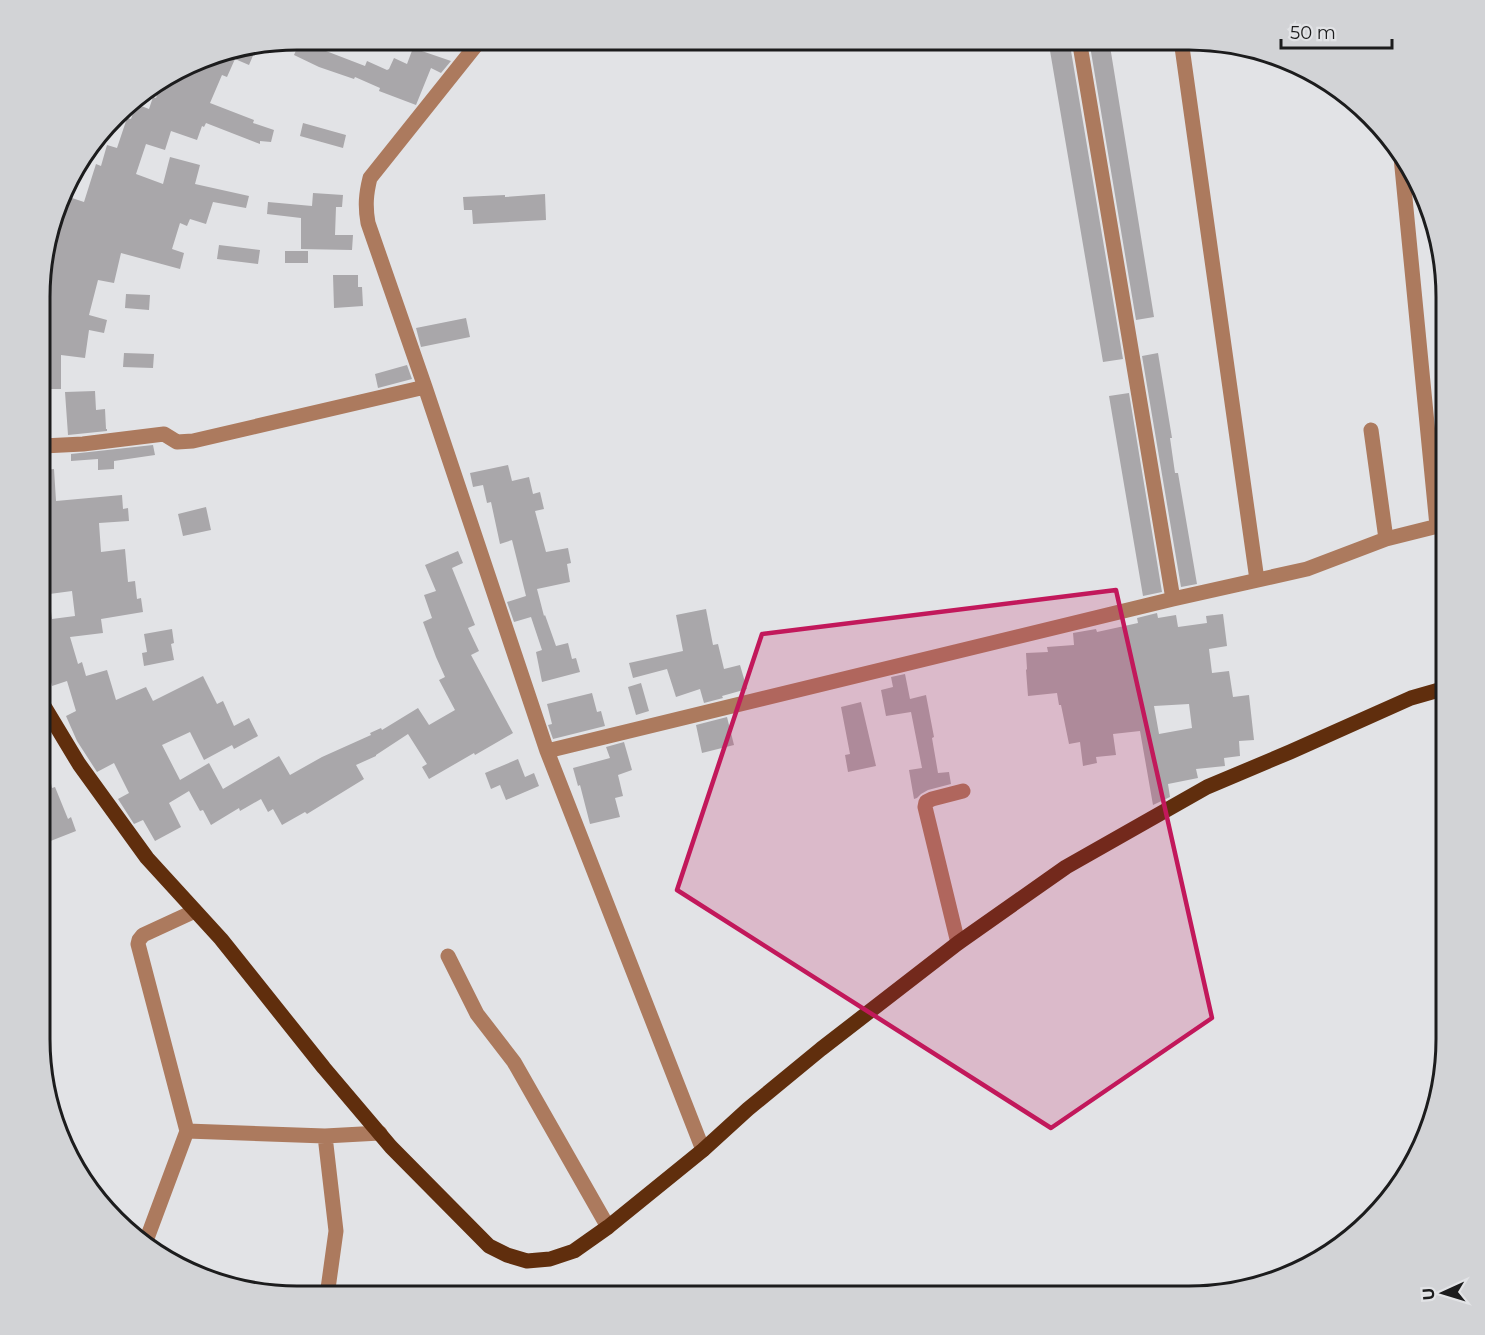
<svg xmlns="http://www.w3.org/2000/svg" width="1485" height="1335" viewBox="0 0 1485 1335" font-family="Montserrat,sans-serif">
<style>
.building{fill:#a9a7aa;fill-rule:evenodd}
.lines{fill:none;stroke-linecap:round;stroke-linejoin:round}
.minor{stroke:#ac7a5e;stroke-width:15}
.major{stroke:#602e0d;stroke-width:15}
.marked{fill:#c2185b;fill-opacity:0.2;stroke:#c2185b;stroke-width:4.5;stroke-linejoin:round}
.rim{fill:none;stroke:#1c1c1d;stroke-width:3}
</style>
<rect width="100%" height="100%" fill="#e2e3e6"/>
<path class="building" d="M 301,39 L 313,39 L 329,46 L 326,51 L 365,66 L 367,61 L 387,70 L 389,69 L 394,58 L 407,64 L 413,48 L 451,61 L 441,73 L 431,68 L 416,105 L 379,91 L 380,88 L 355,77 L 354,79 L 319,67 L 294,55 Z
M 1048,39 L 1069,39 L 1123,359 L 1103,362 Z
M 1089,40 L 1109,40 L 1154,317 L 1136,320 Z
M 257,46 L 249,65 L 235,59 L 227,77 L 222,75 L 210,103 L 254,120 L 253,123 L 274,130 L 271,142 L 260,141 L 260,144 L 206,123 L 204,127 L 202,126 L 197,140 L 171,131 L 165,150 L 146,144 L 136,174 L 163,184 L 170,157 L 200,165 L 195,184 L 249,196 L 246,208 L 213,202 L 206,224 L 190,219 L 187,226 L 180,223 L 172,249 L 184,253 L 180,269 L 121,253 L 114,283 L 98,280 L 89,315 L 107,320 L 104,333 L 89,330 L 85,358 L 61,355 L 61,389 L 43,389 L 43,363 L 46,363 L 51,323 L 43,321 L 44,247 L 63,195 L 84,202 L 96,164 L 101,166 L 107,145 L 117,148 L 127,118 L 131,119 L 136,104 L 149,109 L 153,97 L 156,98 L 161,83 L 214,53 Z
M 303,123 L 346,135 L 343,148 L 300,136 Z
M 313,193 L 343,195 L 342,207 L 336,207 L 335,235 L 353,235 L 352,250 L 301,249 L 301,218 L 267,214 L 268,202 L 312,206 Z
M 545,194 L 546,220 L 473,224 L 472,210 L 464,210 L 463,197 L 505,195 L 505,197 Z
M 219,245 L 260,250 L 258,264 L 217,259 Z
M 285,251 L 308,251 L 308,263 L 285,263 Z
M 333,275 L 358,275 L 358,287 L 362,287 L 363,306 L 334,308 Z
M 126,294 L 150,295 L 149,310 L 125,308 Z
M 466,318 L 470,337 L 421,347 L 416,328 Z
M 124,353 L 154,354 L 153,368 L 123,367 Z
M 1158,353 L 1172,438 L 1170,438 L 1175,473 L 1178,473 L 1197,584 L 1181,587 L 1142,356 Z
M 407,365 L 412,379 L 378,388 L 375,374 Z
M 95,391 L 96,410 L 105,409 L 106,429 L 107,429 L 107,431 L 68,435 L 65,392 Z
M 1129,393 L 1162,592 L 1143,596 L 1109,396 Z
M 153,445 L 155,455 L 114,461 L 114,469 L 98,470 L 98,459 L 71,461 L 71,454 Z
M 508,465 L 512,481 L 529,477 L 533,494 L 540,492 L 544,509 L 535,511 L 546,552 L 568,548 L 571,563 L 567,564 L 570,582 L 537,589 L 544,616 L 545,615 L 556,646 L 568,643 L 572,659 L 576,658 L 580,672 L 542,682 L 536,652 L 542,650 L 531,617 L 514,622 L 507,602 L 526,596 L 512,540 L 500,544 L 491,502 L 487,503 L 483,485 L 473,487 L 470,473 Z
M 54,469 L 56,501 L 122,495 L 123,509 L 128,508 L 129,521 L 99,523 L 101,552 L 125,549 L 128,582 L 135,581 L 137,599 L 141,598 L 143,612 L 101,619 L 103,633 L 70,637 L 78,664 L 82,662 L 86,676 L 107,670 L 116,700 L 146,687 L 153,701 L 203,676 L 217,704 L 223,701 L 234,726 L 249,718 L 258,736 L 234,749 L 232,745 L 204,760 L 190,732 L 162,745 L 180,780 L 209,763 L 223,789 L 279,756 L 290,775 L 322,757 L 371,735 L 370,733 L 381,728 L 382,730 L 418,708 L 429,725 L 455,710 L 439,680 L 445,677 L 436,657 L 423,622 L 432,618 L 424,595 L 436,591 L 425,565 L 458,551 L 463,563 L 452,568 L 475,625 L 468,628 L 479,651 L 471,655 L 513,733 L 475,755 L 474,753 L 429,779 L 422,767 L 427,764 L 408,734 L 376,755 L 376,756 L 356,765 L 364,779 L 307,814 L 305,812 L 282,825 L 273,809 L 268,812 L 261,799 L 240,811 L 239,808 L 211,825 L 203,810 L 200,811 L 189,791 L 169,803 L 181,827 L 155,841 L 143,820 L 134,824 L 118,799 L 129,793 L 114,763 L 97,772 L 77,741 L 66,716 L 76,711 L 67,681 L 52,686 L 48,671 L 42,673 L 42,596 L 49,596 L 52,619 L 75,616 L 72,591 L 42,595 L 43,470 Z
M 206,507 L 211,530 L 183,536 L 178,514 Z
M 706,609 L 713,645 L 718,644 L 724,669 L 740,665 L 747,689 L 722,696 L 723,698 L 704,703 L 700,689 L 676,697 L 667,669 L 633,678 L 629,663 L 683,651 L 676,615 Z
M 1157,613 L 1158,618 L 1176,615 L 1178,627 L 1207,623 L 1206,616 L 1223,614 L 1227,646 L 1209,649 L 1212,673 L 1229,671 L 1233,697 L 1249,695 L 1254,740 L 1239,741 L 1240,756 L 1224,758 L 1225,766 L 1196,769 L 1198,778 L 1168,784 L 1170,797 L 1153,805 L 1140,731 L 1113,734 L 1116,755 L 1096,757 L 1097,763 L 1083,766 L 1080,742 L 1069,744 L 1061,705 L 1059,705 L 1057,693 L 1028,696 L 1026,670 L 1027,669 L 1026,653 L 1048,652 L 1047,647 L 1074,645 L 1073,633 L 1096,629 L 1097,632 L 1138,623 L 1137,618 ZM 1189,704 L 1192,728 L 1159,734 L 1154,706 Z
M 172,629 L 174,643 L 171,644 L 174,660 L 144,666 L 142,653 L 147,652 L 144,634 Z
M 905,674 L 910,699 L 926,695 L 934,737 L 932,738 L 938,773 L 949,772 L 951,784 L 928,790 L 921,794 L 917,798 L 914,799 L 909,770 L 922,768 L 911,712 L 886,716 L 881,690 L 893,687 L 891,677 Z
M 641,683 L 649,711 L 636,715 L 628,687 Z
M 592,693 L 597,712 L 601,711 L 605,726 L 553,739 L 548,725 L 552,724 L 547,704 Z
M 861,702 L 876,766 L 848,772 L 845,755 L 850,754 L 841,707 Z
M 727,717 L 734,745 L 702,753 L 696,725 Z
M 624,742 L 632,770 L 618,775 L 623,796 L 615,798 L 620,817 L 590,824 L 580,785 L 578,786 L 573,768 L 610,758 L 606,747 Z
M 518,759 L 525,777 L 534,773 L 539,786 L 506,800 L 500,785 L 491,789 L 485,773 Z
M 46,760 L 52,788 L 55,787 L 68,819 L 71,817 L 76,831 L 48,842 L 41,822 L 41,761 Z"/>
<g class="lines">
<path class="minor" d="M 481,39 L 370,178 C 366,194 365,206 368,223 L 425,387 L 547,751 L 703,1150
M 1079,39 L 1173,599
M 1181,40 L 1257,580
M 1401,157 L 1437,526
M 1371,430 L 1386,539
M 43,446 L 83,444 L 164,434 L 177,442 L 193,441 L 425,387
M 547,751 L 1173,599 L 1307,569 L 1386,539 L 1446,524
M 958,943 L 925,807 L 926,802 L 932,799 L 963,791
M 448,956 L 477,1014 L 514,1062 L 608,1227
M 187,1131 L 325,1136 L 380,1133
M 325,1136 L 336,1231 L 327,1296
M 146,1241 L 187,1131 L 138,944 L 139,940 L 143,935 L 195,911"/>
<path class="major" d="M 41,701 L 79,764 L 147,858 L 221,939 L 324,1068 L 391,1147 L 489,1246 L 507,1255 L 527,1261 L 550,1259 L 574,1251 L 608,1227 L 703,1150 L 748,1109 L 821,1049 L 958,943 L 1066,867 L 1207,787 L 1290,752 L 1411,698 L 1446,688"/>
</g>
<path class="marked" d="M 1116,590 L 1212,1018 L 1051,1128 L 677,890 L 762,634 Z"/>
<path d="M0 0H1485V1335H0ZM297 50H1189A247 247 0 0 1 1436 297V1039A247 247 0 0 1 1189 1286H297A247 247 0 0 1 50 1039V297A247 247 0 0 1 297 50Z" fill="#d2d3d6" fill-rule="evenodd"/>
<path class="rim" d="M297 50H1189A247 247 0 0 1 1436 297V1039A247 247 0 0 1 1189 1286H297A247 247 0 0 1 50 1039V297A247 247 0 0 1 297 50Z"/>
<g transform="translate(1443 1293) rotate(266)" stroke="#e2e3e6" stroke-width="4.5" paint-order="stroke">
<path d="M0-4.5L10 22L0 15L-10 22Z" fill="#1c1c1d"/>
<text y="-9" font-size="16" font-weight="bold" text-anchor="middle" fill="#1c1c1d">U</text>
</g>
<path d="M1281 39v9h111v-9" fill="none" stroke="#1c1c1d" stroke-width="3"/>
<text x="1290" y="39" font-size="18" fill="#1c1c1d" stroke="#e2e3e6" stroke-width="4.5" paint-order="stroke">50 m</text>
</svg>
